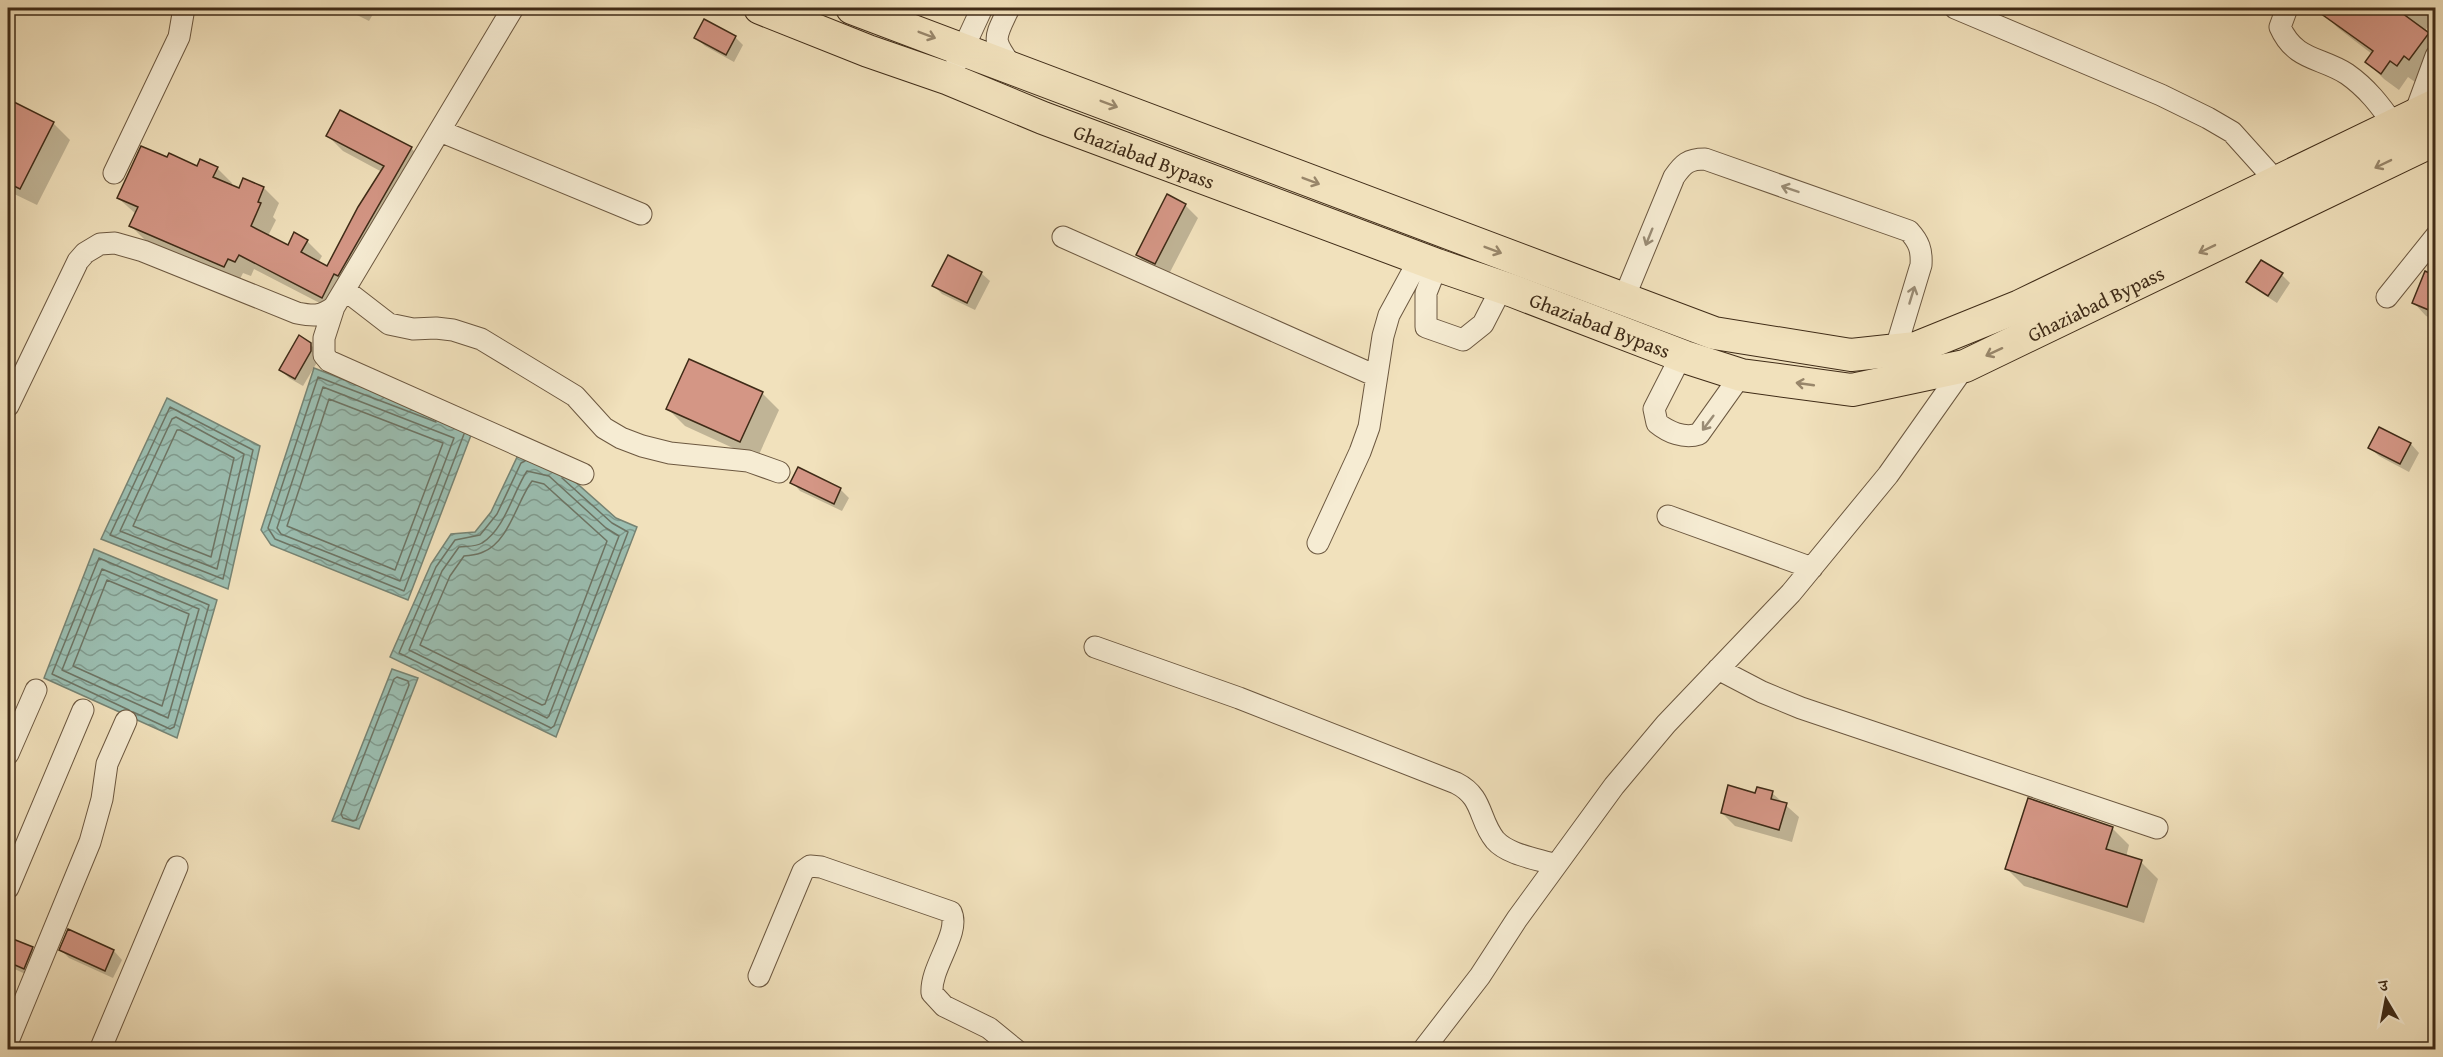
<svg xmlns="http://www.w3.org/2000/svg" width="2443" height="1057" viewBox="0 0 2443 1057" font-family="'Gentium Book Plus','Noto Serif Devanagari',serif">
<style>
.water{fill:url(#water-waves);stroke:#768373;stroke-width:1.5}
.shadow{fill:#0003}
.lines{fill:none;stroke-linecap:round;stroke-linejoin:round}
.shore{stroke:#6d7464;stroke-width:1.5}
.building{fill:#d49685;stroke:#3f2b17;stroke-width:1.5}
.minor-casing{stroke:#6c5840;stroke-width:23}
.highway-casing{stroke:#3f2b17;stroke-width:34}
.minor{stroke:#f6ecd3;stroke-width:21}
.highway{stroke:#f1e1bc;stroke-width:32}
.oneway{stroke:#98866a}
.oneway2{stroke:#9a8c75}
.labels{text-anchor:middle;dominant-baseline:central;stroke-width:5;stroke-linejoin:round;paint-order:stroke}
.street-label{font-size:20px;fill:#3f2b17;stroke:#f6ecd3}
</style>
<defs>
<pattern id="water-waves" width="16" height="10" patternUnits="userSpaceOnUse" patternTransform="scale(1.5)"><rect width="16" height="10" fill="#9bbeb1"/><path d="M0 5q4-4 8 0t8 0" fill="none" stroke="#809b8f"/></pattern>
</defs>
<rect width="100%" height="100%" fill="#f1e1bc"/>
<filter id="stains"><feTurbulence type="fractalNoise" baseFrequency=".00333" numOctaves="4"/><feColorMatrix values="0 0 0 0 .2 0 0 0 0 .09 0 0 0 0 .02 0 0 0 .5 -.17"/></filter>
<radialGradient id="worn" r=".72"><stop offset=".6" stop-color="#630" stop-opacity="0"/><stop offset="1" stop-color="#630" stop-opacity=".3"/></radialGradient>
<path class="water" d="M 314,368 L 473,430 L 408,600 L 271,545 L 261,530 Z
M 167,398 L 260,446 L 228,589 L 101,539 Z
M 519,453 L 555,464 L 616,518 L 637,527 L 556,737 L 390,657 L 431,564 L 451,534 L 475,532 L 491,512 Z
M 94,549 L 217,600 L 177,738 L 44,678 Z
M 392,669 L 418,678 L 359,829 L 332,821 Z"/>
<path class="shadow" d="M 355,8 L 375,8 L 376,9 L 369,21 L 357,15 L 353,11 Z
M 2323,8 L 2436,8 L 2436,15 L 2425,31 L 2436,41 L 2436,65 L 2421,72 L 2415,82 L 2408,77 L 2399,90 L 2384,79 L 2367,62 L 2372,54 L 2338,28 L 2321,11 Z
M 735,37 L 743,45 L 734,62 L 705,46 L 696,38 Z
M 8,101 L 53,123 L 70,140 L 37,205 L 8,191 Z
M 328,136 L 411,148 L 426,164 L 337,312 L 254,269 L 251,276 L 243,273 L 239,281 L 146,241 L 131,226 L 136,214 L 118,198 L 168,159 L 198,168 L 217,168 L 232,183 L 231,187 L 239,190 L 244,180 L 264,188 L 279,203 L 273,217 L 276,220 L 268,236 L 288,247 L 307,241 L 322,256 L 318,263 L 328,268 L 382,172 L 343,151 Z
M 1185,205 L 1198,218 L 1168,276 L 1150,268 L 1137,255 Z
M 981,273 L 990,281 L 975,310 L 942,294 L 934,286 Z
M 2282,275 L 2290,283 L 2277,303 L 2257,290 L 2248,282 Z
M 2436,277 L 2436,320 L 2426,316 L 2414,303 Z
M 310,344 L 319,353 L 319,359 L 303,386 L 289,378 L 281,370 Z
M 762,393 L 779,410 L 757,459 L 685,426 L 668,409 Z
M 2380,429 L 2411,444 L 2419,453 L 2409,472 L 2379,456 L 2370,448 Z
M 792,482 L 840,489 L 849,498 L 842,511 L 800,491 Z
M 1772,793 L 1799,817 L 1792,842 L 1735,826 L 1722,813 Z
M 2112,828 L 2129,845 L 2126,857 L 2141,862 L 2158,879 L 2144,923 L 2024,886 L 2007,869 Z
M 69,931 L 114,951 L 122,960 L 113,978 L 69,958 L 61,950 Z
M 8,938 L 32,948 L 40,957 L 32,977 L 8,966 Z"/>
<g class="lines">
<path class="shore" d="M 323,387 L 454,438 L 400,581 L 281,534 L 277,528 Z
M 329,399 L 443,443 L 395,570 L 287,526 Z
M 170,407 L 253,450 L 223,579 L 110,535 Z
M 176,417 L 244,454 L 217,569 L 120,531 L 172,419 Z
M 436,422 L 318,377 L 268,528 L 275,539 L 404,591 L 464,434
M 177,430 L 180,430 L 234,458 L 211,557 L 133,526 Z
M 525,461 L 521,463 L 497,514 L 480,535 L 455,540 L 436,567 L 399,653 L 551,728 L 554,726 L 628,532 L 612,523 L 562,478
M 527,471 L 549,476 L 606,528 L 619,536 L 549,716 L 547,718 L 409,650 L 442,571 L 459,547 C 466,546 476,547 482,543 C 505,529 513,492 527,471 Z
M 532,481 L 544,484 L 607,541 L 545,704 L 542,705 L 420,645 L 450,576 L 464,556 C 471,555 478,555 483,552 C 509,542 517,501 532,481 Z
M 102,569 L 199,609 L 168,718 L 62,670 Z
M 107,580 L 189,614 L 162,706 L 73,666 Z
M 397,677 L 408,681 L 409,685 L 356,820 L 353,821 L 343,818 L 341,814 L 394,679 Z
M 129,710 L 52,674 L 99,558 L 209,605 L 174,727 L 170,729 L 133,712"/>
</g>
<path class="building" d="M 2313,8 L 2395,8 L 2429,33 L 2409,60 L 2404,56 L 2397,66 L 2390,61 L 2381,74 L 2365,62 L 2373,51 Z
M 704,19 L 736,36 L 726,55 L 694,38 Z
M 8,99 L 54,122 L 20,189 L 8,183 Z
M 340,110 L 412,147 L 338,276 L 334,274 L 322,298 L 239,255 L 235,262 L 228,259 L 224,267 L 129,226 L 138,207 L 117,198 L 141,146 L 167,157 L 169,153 L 197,166 L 200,159 L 218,167 L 213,177 L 239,188 L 243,178 L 264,187 L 258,202 L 261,203 L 251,226 L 288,245 L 294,232 L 308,240 L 301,252 L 327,266 L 358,207 L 384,166 L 326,136 Z
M 1167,194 L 1186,204 L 1155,264 L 1136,255 Z
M 948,255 L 982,272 L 967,303 L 932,286 Z
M 2261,260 L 2283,273 L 2268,296 L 2246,282 Z
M 2425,271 L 2436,276 L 2436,313 L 2412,303 Z
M 299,335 L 311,343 L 311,351 L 295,379 L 279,370 Z
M 689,359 L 763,392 L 740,442 L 666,409 Z
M 2379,427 L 2411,443 L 2400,464 L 2368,448 Z
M 798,467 L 841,488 L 834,504 L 790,483 Z
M 1728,785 L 1755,793 L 1757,787 L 1773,791 L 1771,799 L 1787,803 L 1779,830 L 1721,813 Z
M 2028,798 L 2113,827 L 2106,849 L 2142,860 L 2127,907 L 2005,869 Z
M 68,929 L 114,950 L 105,971 L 59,950 Z
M 8,937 L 33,947 L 24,969 L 8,962 Z"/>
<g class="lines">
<g class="minor-casing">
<path id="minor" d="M 1009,8 C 994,40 991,38 1013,68
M 1955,8 L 2161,95 L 2208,118 L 2232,132 L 2277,182
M 2287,8 L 2280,27 C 2295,61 2321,57 2347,74 C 2367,88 2380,105 2394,125
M 957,62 L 982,8
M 2414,116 L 2436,56
M 440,131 L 641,214
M 114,173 L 179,37 L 184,8
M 1063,237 L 1376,376
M 1437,265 L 1426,293 L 1426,327 L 1463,340 L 1483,324 L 1502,287
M 345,290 L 389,324 L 413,329 L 436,328 L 453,330 L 481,339 L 575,396 L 604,428 L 621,438 L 642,446 L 670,453 L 748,461 L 779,472
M 2387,297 L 2436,236
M 1624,298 L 1674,177 C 1683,164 1688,159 1705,159 L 1909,231 C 1919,242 1922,250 1921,265 L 1895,351
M 334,307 L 324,338 L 324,355 L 329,361 L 583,474
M 1681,356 L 1654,409 L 1657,423 C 1668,432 1684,439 1699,434 L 1741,375
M 8,406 L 78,261 L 85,253 L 100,244 L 115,243 L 143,251 L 297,313 C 313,316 320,317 334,307 L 513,8
M 1668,516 L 1812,568
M 1318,543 L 1360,452 L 1369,427 L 1383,336 L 1389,315 L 1420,258
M 1095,647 L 1239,698 L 1456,783 C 1484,797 1478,819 1495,840 C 1508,855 1538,859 1556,865
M 1718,669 L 1762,692 L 1801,708 L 2157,828
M 8,754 L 36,690
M 8,888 L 83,710
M 759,976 L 803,871 L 810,866 L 821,867 L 951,912 C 961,933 930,967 932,993 L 944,1006 L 989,1028 L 1016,1050
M 8,1041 L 90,842 L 102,799 L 107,764 L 126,721
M 100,1050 L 177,867
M 1423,1050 L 1480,976 L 1517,919 L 1614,786 L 1666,724 L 1791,593 L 1888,475 L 1965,366"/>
</g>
<g class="highway-casing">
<g id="highway">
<path id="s1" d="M 760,8 L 868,51 L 949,79 L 1043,118 L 1437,265 L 1513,291 L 1685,357 L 1741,375 L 1852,390 L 1965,366 L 2436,139"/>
<path d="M 852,8 L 1714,333 L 1851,355 L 1916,348 L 2020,306 L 2436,105"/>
</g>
</g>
<use href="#minor" class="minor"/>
<use href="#highway" class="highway"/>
</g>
<defs><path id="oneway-shaft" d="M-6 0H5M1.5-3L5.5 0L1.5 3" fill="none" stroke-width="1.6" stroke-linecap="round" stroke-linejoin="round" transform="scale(1.5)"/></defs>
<g class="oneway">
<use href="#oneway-shaft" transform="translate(927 35) rotate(21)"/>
<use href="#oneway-shaft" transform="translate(1109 104) rotate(21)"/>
<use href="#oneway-shaft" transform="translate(2383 164) rotate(154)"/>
<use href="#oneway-shaft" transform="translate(1311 181) rotate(21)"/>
<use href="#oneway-shaft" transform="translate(2207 249) rotate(154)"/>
<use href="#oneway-shaft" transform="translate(1493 250) rotate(21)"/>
<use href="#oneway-shaft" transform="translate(1994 352) rotate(155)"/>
<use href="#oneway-shaft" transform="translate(1805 384) rotate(-172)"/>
</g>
<g class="oneway2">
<use href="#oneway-shaft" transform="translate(1790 189) rotate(-161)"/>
<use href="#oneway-shaft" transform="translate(1649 237) rotate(112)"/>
<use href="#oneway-shaft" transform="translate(1912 295) rotate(-73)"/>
<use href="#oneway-shaft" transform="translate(1708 423) rotate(127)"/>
</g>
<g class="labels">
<g class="street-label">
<text stroke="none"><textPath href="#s1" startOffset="412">Ghaziabad Bypass</textPath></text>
<text stroke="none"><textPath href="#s1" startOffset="1420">Ghaziabad Bypass</textPath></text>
<text stroke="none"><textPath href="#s1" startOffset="898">Ghaziabad Bypass</textPath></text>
</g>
</g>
<rect width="2443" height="1057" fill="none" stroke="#f1e1bc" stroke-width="30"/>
<rect x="9" y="9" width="2425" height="1039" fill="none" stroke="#3f2b17" stroke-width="3"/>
<rect x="15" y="15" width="2413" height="1027" fill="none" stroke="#3f2b17" stroke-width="1.5"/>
<g transform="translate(2386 1000) rotate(350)" stroke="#f6ecd3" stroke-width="4.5" paint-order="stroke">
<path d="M0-4.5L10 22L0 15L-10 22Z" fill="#3f2b17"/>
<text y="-9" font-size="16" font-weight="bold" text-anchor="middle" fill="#3f2b17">उ</text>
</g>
<rect width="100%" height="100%" filter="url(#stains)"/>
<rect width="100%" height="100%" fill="url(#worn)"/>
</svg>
